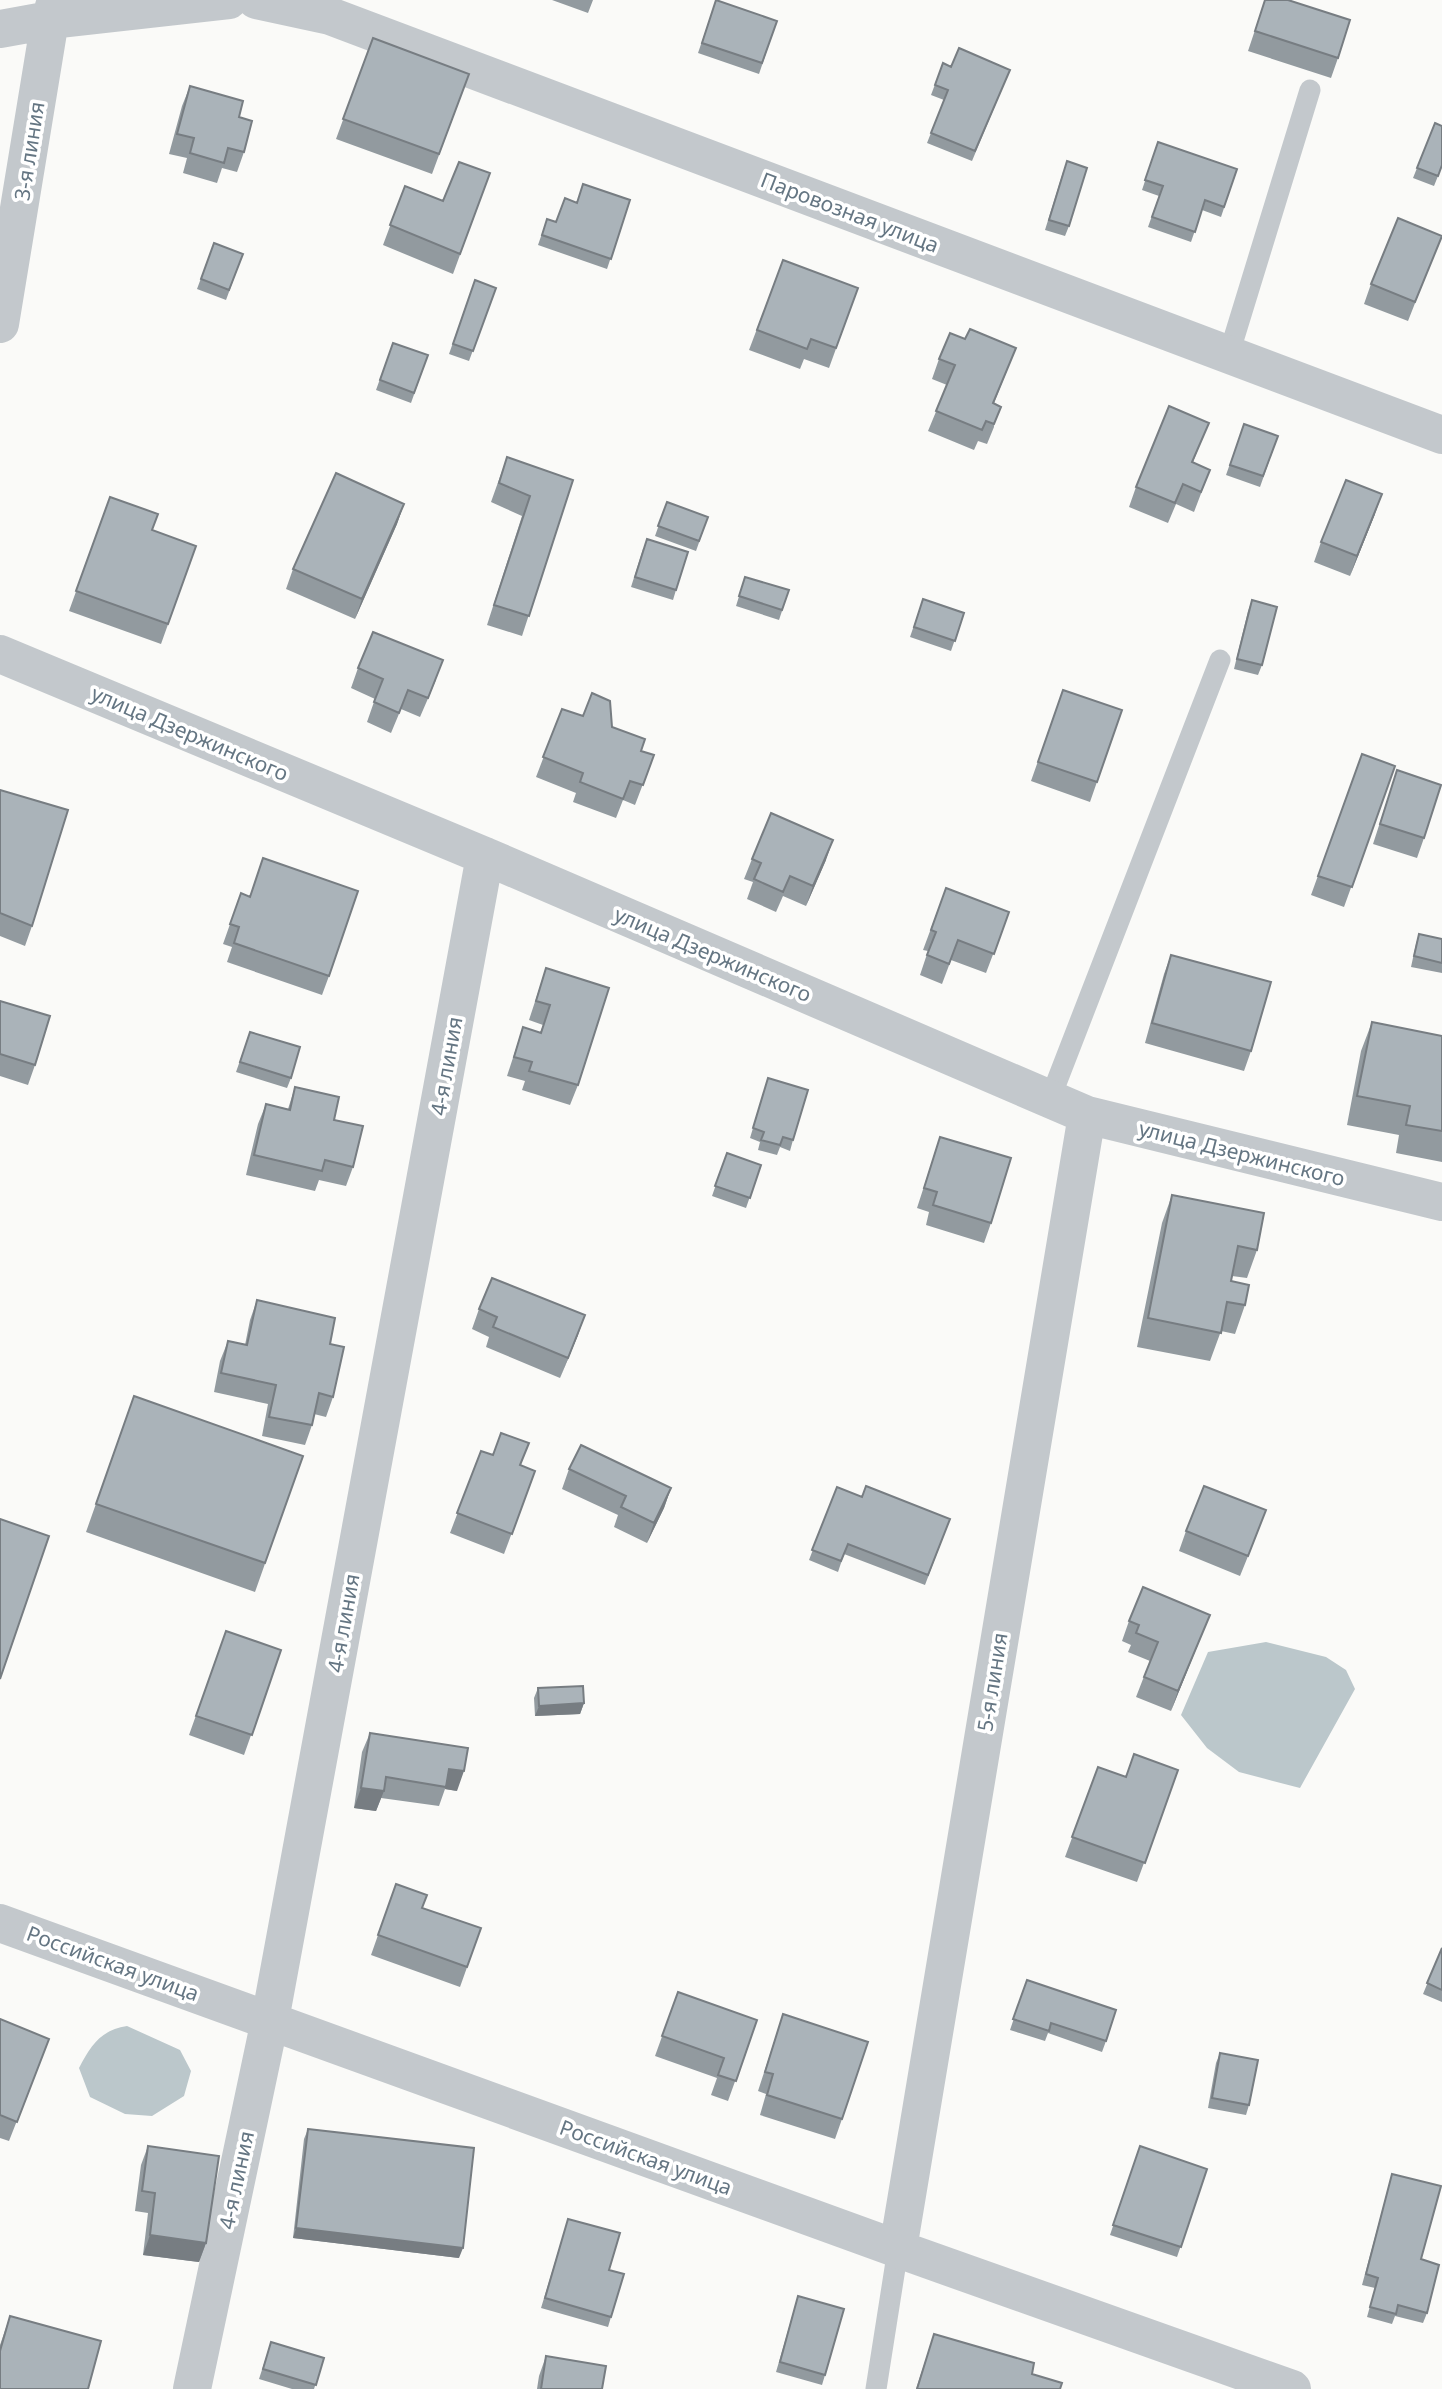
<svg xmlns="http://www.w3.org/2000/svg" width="1442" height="2389" viewBox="0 0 1442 2389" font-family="'Noto Sans',sans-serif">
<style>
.water{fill:#bbc7cb}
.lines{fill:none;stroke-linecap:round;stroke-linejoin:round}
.lane{stroke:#c3c8cc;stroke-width:21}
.street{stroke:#c3c8cc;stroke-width:38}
.wall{fill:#929a9f}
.shaded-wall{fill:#777d82}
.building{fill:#aab3b9;stroke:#777d82;stroke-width:2}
.labels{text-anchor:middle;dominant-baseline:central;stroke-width:7;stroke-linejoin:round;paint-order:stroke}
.street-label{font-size:21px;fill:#657683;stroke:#fff}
</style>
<rect width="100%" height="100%" fill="#fafaf8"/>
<path class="water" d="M 1266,1642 L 1326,1657 L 1346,1670 L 1355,1689 L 1300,1788 L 1239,1772 L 1207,1748 L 1181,1715 L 1208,1652 Z
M 127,2026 L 180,2050 L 191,2071 L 184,2096 L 152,2116 L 125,2114 L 90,2097 L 79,2068 C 91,2045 101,2030 127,2026 Z"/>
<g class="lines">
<path class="lane" d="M 1229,354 L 1310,90
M 1050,1099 L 1220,660
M 876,2389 L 898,2249"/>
<path class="street" d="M 256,0 L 330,16 L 1442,435
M 0,29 L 50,20 L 229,0
M 0,324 L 50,20 L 56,0
M 0,654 L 485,856 L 1087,1115 L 1442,1202
M 0,1923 L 898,2249 L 1292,2389
M 898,2249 L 1087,1115
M 192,2389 L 270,2020 L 485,856"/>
</g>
<path class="wall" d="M 552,0 L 593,0 L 588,13 Z
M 716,0 L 777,21 L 759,74 L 698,53 Z
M 1265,0 L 1338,58 L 1331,78 L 1248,51 Z
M 373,38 L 469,74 L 432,174 L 336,139 Z
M 943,63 L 951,67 L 1010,70 L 972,161 L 927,143 L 944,100 L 931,95 Z
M 190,86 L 239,117 L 244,152 L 237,172 L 222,168 L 217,183 L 183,173 L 187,158 L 169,154 L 182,106 Z
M 1435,123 L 1442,166 L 1434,186 L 1413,178 Z
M 1158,142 L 1237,169 L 1221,217 L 1202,210 L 1191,242 L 1148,227 L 1159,196 L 1142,190 Z
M 1063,172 L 1069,226 L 1065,236 L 1045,230 Z
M 490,173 L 453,274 L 383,245 L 405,186 L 443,201 Z
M 630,200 L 607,269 L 538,245 L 547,219 L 556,222 L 577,203 Z
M 214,243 L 243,254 L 226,300 L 197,289 Z
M 1434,255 L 1408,321 L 1364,304 L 1371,284 Z
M 783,260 L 858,288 L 829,368 L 804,359 L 800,369 L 749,350 Z
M 475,280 L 496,288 L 469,361 L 449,354 Z
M 965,339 L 1016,348 L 994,403 L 994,427 L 987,444 L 978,441 L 974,450 L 928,431 L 947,385 L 932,379 L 939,359 Z
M 393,343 L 428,355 L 411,403 L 376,390 Z
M 1244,424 L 1278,436 L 1260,487 L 1226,475 Z
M 1201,442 L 1193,462 L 1210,470 L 1194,512 L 1176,504 L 1168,523 L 1129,507 L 1136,487 Z
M 507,457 L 573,480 L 522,636 L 487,625 L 522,516 L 491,502 Z
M 110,497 L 152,530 L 196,546 L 161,644 L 69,611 Z
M 667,502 L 708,517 L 696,551 L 655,536 Z
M 404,504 L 397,524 L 355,619 L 286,589 L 293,569 Z
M 1375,514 L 1350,576 L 1314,562 L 1321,542 Z
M 643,549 L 676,590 L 673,600 L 631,587 Z
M 745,577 L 789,590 L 779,620 L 736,606 Z
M 923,599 L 964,613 L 951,651 L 910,637 Z
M 1252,600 L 1262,665 L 1258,675 L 1234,669 L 1248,611 Z
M 358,668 L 436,680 L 420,717 L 401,709 L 391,733 L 367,722 L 375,699 L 351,688 Z
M 1063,690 L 1122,710 L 1090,802 L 1031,781 Z
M 562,709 L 641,751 L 654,755 L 635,805 L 623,800 L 616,818 L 573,802 L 576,793 L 536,777 Z
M 1362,754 L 1395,766 L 1344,907 L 1311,895 Z
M 1397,770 L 1424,838 L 1417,858 L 1373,844 Z
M 0,790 L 32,926 L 25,946 L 0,936 Z
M 752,859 L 826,860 L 806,906 L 783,896 L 776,912 L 747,899 L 753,882 L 744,879 Z
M 946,888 L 1009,912 L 986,973 L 951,960 L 942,984 L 920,975 L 928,951 L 923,950 Z
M 241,893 L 329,976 L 322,995 L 227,962 L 232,947 L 223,944 Z
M 1419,934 L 1442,939 L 1442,973 L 1411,967 L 1416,944 Z
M 1171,955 L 1251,1051 L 1244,1071 L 1145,1043 L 1164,974 Z
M 546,968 L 578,1085 L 570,1105 L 522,1090 L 525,1081 L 507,1076 L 523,1027 L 540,1033 L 543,1025 L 529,1020 Z
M 0,1001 L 35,1065 L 28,1085 L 0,1076 Z
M 1372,1022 L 1442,1036 L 1442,1162 L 1396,1153 L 1399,1135 L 1347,1125 L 1361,1051 Z
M 250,1032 L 291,1078 L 287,1088 L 236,1072 Z
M 768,1078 L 793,1140 L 790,1151 L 780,1147 L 777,1155 L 758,1150 L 760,1142 L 750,1138 Z
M 295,1087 L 334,1120 L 353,1167 L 346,1186 L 319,1180 L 315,1191 L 246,1175 L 258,1124 L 266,1104 L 288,1109 Z
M 940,1137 L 991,1223 L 984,1243 L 926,1225 L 929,1212 L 917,1208 Z
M 727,1153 L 761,1165 L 746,1208 L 712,1196 Z
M 1172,1195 L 1257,1250 L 1247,1278 L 1232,1276 L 1231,1281 L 1245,1305 L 1235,1334 L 1221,1331 L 1210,1361 L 1137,1347 L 1162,1223 Z
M 257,1300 L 330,1344 L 333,1397 L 326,1417 L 314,1414 L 312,1425 L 305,1445 L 262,1436 L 268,1404 L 214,1392 L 220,1361 L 228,1341 L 245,1345 L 250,1320 Z
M 479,1309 L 578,1335 L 560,1378 L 486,1347 L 489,1337 L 472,1329 Z
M 134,1396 L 303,1456 L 255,1592 L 86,1532 Z
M 481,1451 L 535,1471 L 504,1554 L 450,1533 Z
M 569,1469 L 671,1488 L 664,1508 L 647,1543 L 614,1527 L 618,1515 L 562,1489 Z
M 837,1487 L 862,1497 L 950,1519 L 925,1585 L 844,1554 L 838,1572 L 809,1560 Z
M 1259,1529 L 1240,1576 L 1179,1551 L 1186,1531 Z
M 1210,1615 L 1171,1711 L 1136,1697 L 1150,1661 L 1128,1652 L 1131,1645 L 1122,1641 L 1129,1621 Z
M 226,1631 L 281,1650 L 244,1755 L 189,1735 Z
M 538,1688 L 584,1703 L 580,1714 L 535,1716 L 534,1698 Z
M 370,1733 L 457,1791 L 445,1789 L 439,1806 L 381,1798 L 376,1811 L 354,1808 L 362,1752 Z
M 1098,1767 L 1126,1777 L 1178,1770 L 1137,1882 L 1065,1857 Z
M 396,1884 L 422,1908 L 481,1928 L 460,1987 L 371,1955 Z
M 1442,1948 L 1442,2002 L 1423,1994 Z
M 1027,1980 L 1106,2041 L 1102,2052 L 1048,2033 L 1045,2041 L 1010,2030 Z
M 678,1992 L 757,2020 L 728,2101 L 711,2095 L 717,2078 L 655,2056 Z
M 783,2014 L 842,2119 L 835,2139 L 760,2115 L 766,2094 L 758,2091 Z
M 0,2019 L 49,2039 L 9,2141 L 0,2138 Z
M 1220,2053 L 1249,2105 L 1246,2115 L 1208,2108 L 1216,2063 Z
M 308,2129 L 459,2258 L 293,2238 L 304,2139 Z
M 148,2146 L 206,2243 L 199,2262 L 143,2255 L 148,2213 L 135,2211 L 141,2165 Z
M 1140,2146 L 1207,2169 L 1177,2257 L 1110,2235 Z
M 1392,2174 L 1421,2259 L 1427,2313 L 1423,2323 L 1395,2316 L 1392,2324 L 1367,2317 L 1375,2288 L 1362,2285 Z
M 568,2219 L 609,2270 L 611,2317 L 608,2327 L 541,2308 Z
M 798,2296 L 825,2375 L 822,2385 L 776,2372 Z
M 10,2316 L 0,2389 L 0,2345 Z
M 934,2334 L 1032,2374 L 1060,2389 L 916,2389 Z
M 271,2342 L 324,2358 L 314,2389 L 292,2389 L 259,2379 Z
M 546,2356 L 602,2389 L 537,2389 L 539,2376 Z"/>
<path class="shaded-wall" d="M 1382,494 L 1375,514 L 1350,576 L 1357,556 Z
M 404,504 L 397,524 L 355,619 L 362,599 Z
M 833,840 L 826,860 L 806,906 L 813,886 Z
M 585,1315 L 578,1335 L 560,1378 L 568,1358 Z
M 671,1488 L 664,1508 L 647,1543 L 654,1523 Z
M 1210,1615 L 1202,1634 L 1171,1711 L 1178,1691 Z
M 584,1703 L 580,1714 L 535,1716 L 539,1706 Z
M 449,1769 L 464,1771 L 457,1791 L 445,1789 Z
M 361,1788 L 384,1791 L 376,1811 L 354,1808 Z
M 296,2228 L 463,2248 L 459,2258 L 293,2238 Z
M 150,2235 L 206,2243 L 199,2262 L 143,2255 Z"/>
<path class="building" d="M 716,0 L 777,21 L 762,63 L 702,43 Z
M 1265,0 L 1288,0 L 1350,20 L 1338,58 L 1255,31 Z
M 373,38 L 469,74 L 439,154 L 343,119 Z
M 959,48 L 1010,70 L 975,151 L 931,133 L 948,90 L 935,85 L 943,63 L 951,67 Z
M 190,86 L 243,101 L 239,117 L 252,121 L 244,152 L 228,148 L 224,163 L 190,153 L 194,138 L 177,134 Z
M 1435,123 L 1442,126 L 1442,165 L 1438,176 L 1417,168 Z
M 1158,142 L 1237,169 L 1224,207 L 1205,200 L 1195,232 L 1152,217 L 1163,186 L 1145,180 Z
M 1067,161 L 1087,168 L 1069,226 L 1049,220 Z
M 459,162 L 490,173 L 460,254 L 390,225 L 405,186 L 443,201 Z
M 583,184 L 630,200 L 611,259 L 542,235 L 547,219 L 556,222 L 565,198 L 577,203 Z
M 1398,218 L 1442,236 L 1415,302 L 1371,284 Z
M 214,243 L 243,254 L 229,290 L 201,279 Z
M 783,260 L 858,288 L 836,348 L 811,339 L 807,349 L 757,330 Z
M 475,280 L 496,288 L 473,351 L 453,344 Z
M 970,329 L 1016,348 L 993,403 L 1001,407 L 994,424 L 986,421 L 982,430 L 936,411 L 955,365 L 939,359 L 950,333 L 965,339 Z
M 393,343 L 428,355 L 414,393 L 380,380 Z
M 1169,406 L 1209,423 L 1192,462 L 1210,470 L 1201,492 L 1183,484 L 1175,503 L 1136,487 Z
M 1244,424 L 1278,436 L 1263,476 L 1230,465 Z
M 507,457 L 573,480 L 529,616 L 494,605 L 530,496 L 499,483 Z
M 336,473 L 404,504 L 362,599 L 293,569 Z
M 1346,480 L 1382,494 L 1357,556 L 1321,542 Z
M 110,497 L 158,514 L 152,530 L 196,546 L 168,624 L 76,591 Z
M 667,502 L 708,517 L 699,541 L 658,526 Z
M 647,539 L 688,552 L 676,590 L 635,577 Z
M 745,577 L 789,590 L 782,610 L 739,596 Z
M 923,599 L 964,613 L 955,641 L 914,627 Z
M 1252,600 L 1277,607 L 1262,665 L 1237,659 Z
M 373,632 L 443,660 L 428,698 L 408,690 L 399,713 L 374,702 L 383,679 L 358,668 Z
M 1063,690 L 1122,710 L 1097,782 L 1038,762 Z
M 592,693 L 610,701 L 612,727 L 645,739 L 641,751 L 654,755 L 643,785 L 630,781 L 623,799 L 580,782 L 583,773 L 543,757 L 562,709 L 583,716 Z
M 1362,754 L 1395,766 L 1352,887 L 1318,876 Z
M 1397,770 L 1441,785 L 1424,838 L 1380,824 Z
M 0,790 L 68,810 L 32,926 L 0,913 Z
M 771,813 L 833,840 L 813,886 L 790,876 L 783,892 L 754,879 L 761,863 L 752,859 Z
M 263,858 L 358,891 L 329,976 L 234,943 L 239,927 L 230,924 L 241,893 L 250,897 Z
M 946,888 L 1009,912 L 994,954 L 958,940 L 949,964 L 927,955 L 936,932 L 931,930 Z
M 1419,934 L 1442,939 L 1442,963 L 1414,956 Z
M 1171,955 L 1271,982 L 1251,1051 L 1152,1023 Z
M 546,968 L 609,988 L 578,1085 L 529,1071 L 532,1062 L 514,1057 L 523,1027 L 541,1033 L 550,1005 L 536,1001 Z
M 0,1001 L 50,1016 L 35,1065 L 0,1054 Z
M 1372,1022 L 1442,1036 L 1442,1131 L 1406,1125 L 1410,1106 L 1357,1096 Z
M 250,1032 L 300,1047 L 291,1078 L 240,1062 Z
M 768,1078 L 808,1090 L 793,1140 L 783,1137 L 780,1145 L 761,1140 L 764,1132 L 753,1128 Z
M 295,1087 L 339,1097 L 334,1120 L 363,1126 L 353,1167 L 325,1160 L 322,1171 L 254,1155 L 266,1104 L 290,1110 Z
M 940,1137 L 1011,1158 L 991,1223 L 933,1205 L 937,1192 L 924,1188 Z
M 727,1153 L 761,1165 L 750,1198 L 715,1186 Z
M 1172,1195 L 1264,1213 L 1257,1250 L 1238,1246 L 1231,1281 L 1249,1285 L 1245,1305 L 1227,1302 L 1221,1333 L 1148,1318 Z
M 492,1278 L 585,1315 L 568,1358 L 493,1327 L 497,1317 L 479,1309 Z
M 257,1300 L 335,1318 L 330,1344 L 344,1347 L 333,1397 L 319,1393 L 312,1425 L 269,1417 L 276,1385 L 221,1373 L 228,1341 L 247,1345 Z
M 134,1396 L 303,1456 L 265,1563 L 96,1504 Z
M 501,1433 L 529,1443 L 520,1465 L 535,1471 L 512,1534 L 457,1513 L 481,1451 L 493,1455 Z
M 581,1445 L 671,1488 L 654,1523 L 621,1507 L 626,1496 L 569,1469 Z
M 866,1486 L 950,1519 L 928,1575 L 848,1544 L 841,1561 L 812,1550 L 837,1487 L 862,1497 Z
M 1204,1486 L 1266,1510 L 1248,1556 L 1186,1531 Z
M 0,1519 L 49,1536 L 0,1679 Z
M 1143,1587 L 1210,1615 L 1178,1691 L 1144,1677 L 1158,1642 L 1136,1633 L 1139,1625 L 1129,1621 Z
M 226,1631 L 281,1650 L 252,1735 L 196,1716 Z
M 583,1686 L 584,1703 L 539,1706 L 538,1688 Z
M 370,1733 L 468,1748 L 464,1771 L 449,1769 L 446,1787 L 386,1777 L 384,1791 L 361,1788 Z
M 1134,1754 L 1178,1770 L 1145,1863 L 1072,1837 L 1098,1767 L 1126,1777 Z
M 396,1884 L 427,1895 L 422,1908 L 481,1928 L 467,1967 L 378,1935 Z
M 1442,1948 L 1442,1990 L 1427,1983 Z
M 1027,1980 L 1116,2010 L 1106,2041 L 1051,2023 L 1049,2031 L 1013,2019 Z
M 678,1992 L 757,2020 L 736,2081 L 718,2075 L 724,2058 L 662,2036 Z
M 783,2014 L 868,2042 L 842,2119 L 767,2095 L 773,2074 L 765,2072 Z
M 0,2019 L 49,2039 L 17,2122 L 0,2115 Z
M 1220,2053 L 1258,2060 L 1249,2105 L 1212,2098 Z
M 308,2129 L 474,2148 L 463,2248 L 296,2228 Z
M 148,2146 L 219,2156 L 206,2243 L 150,2235 L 155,2193 L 142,2191 Z
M 1140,2146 L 1207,2169 L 1181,2247 L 1113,2225 Z
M 1392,2174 L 1441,2186 L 1421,2259 L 1439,2265 L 1427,2313 L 1398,2305 L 1396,2314 L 1370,2307 L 1378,2278 L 1366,2274 Z
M 568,2219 L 620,2233 L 609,2270 L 624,2274 L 611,2317 L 545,2298 Z
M 798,2296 L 844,2309 L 825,2375 L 780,2362 Z
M 10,2316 L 101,2341 L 88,2389 L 0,2389 L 0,2351 Z
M 934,2334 L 1034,2363 L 1032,2374 L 1062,2383 L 1060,2389 L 917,2389 Z
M 271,2342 L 324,2358 L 316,2385 L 263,2369 Z
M 546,2356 L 606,2366 L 602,2389 L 541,2389 Z"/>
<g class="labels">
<g class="street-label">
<text transform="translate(29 151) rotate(-81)">3-я линия</text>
<text transform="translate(850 212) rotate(21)">Паровозная улица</text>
<text transform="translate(190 733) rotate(23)">улица Дзержинского</text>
<text transform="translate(713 954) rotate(23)">улица Дзержинского</text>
<text transform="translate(446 1066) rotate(-80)">4-я линия</text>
<text transform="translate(1242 1153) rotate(14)">улица Дзержинского</text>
<text transform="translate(343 1623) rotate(-80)">4-я линия</text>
<text transform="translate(992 1682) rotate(-81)">5-я линия</text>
<text transform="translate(113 1963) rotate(20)">Российская улица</text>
<text transform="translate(646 2157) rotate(20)">Российская улица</text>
<text transform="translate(236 2180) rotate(-78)">4-я линия</text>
</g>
</g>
</svg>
